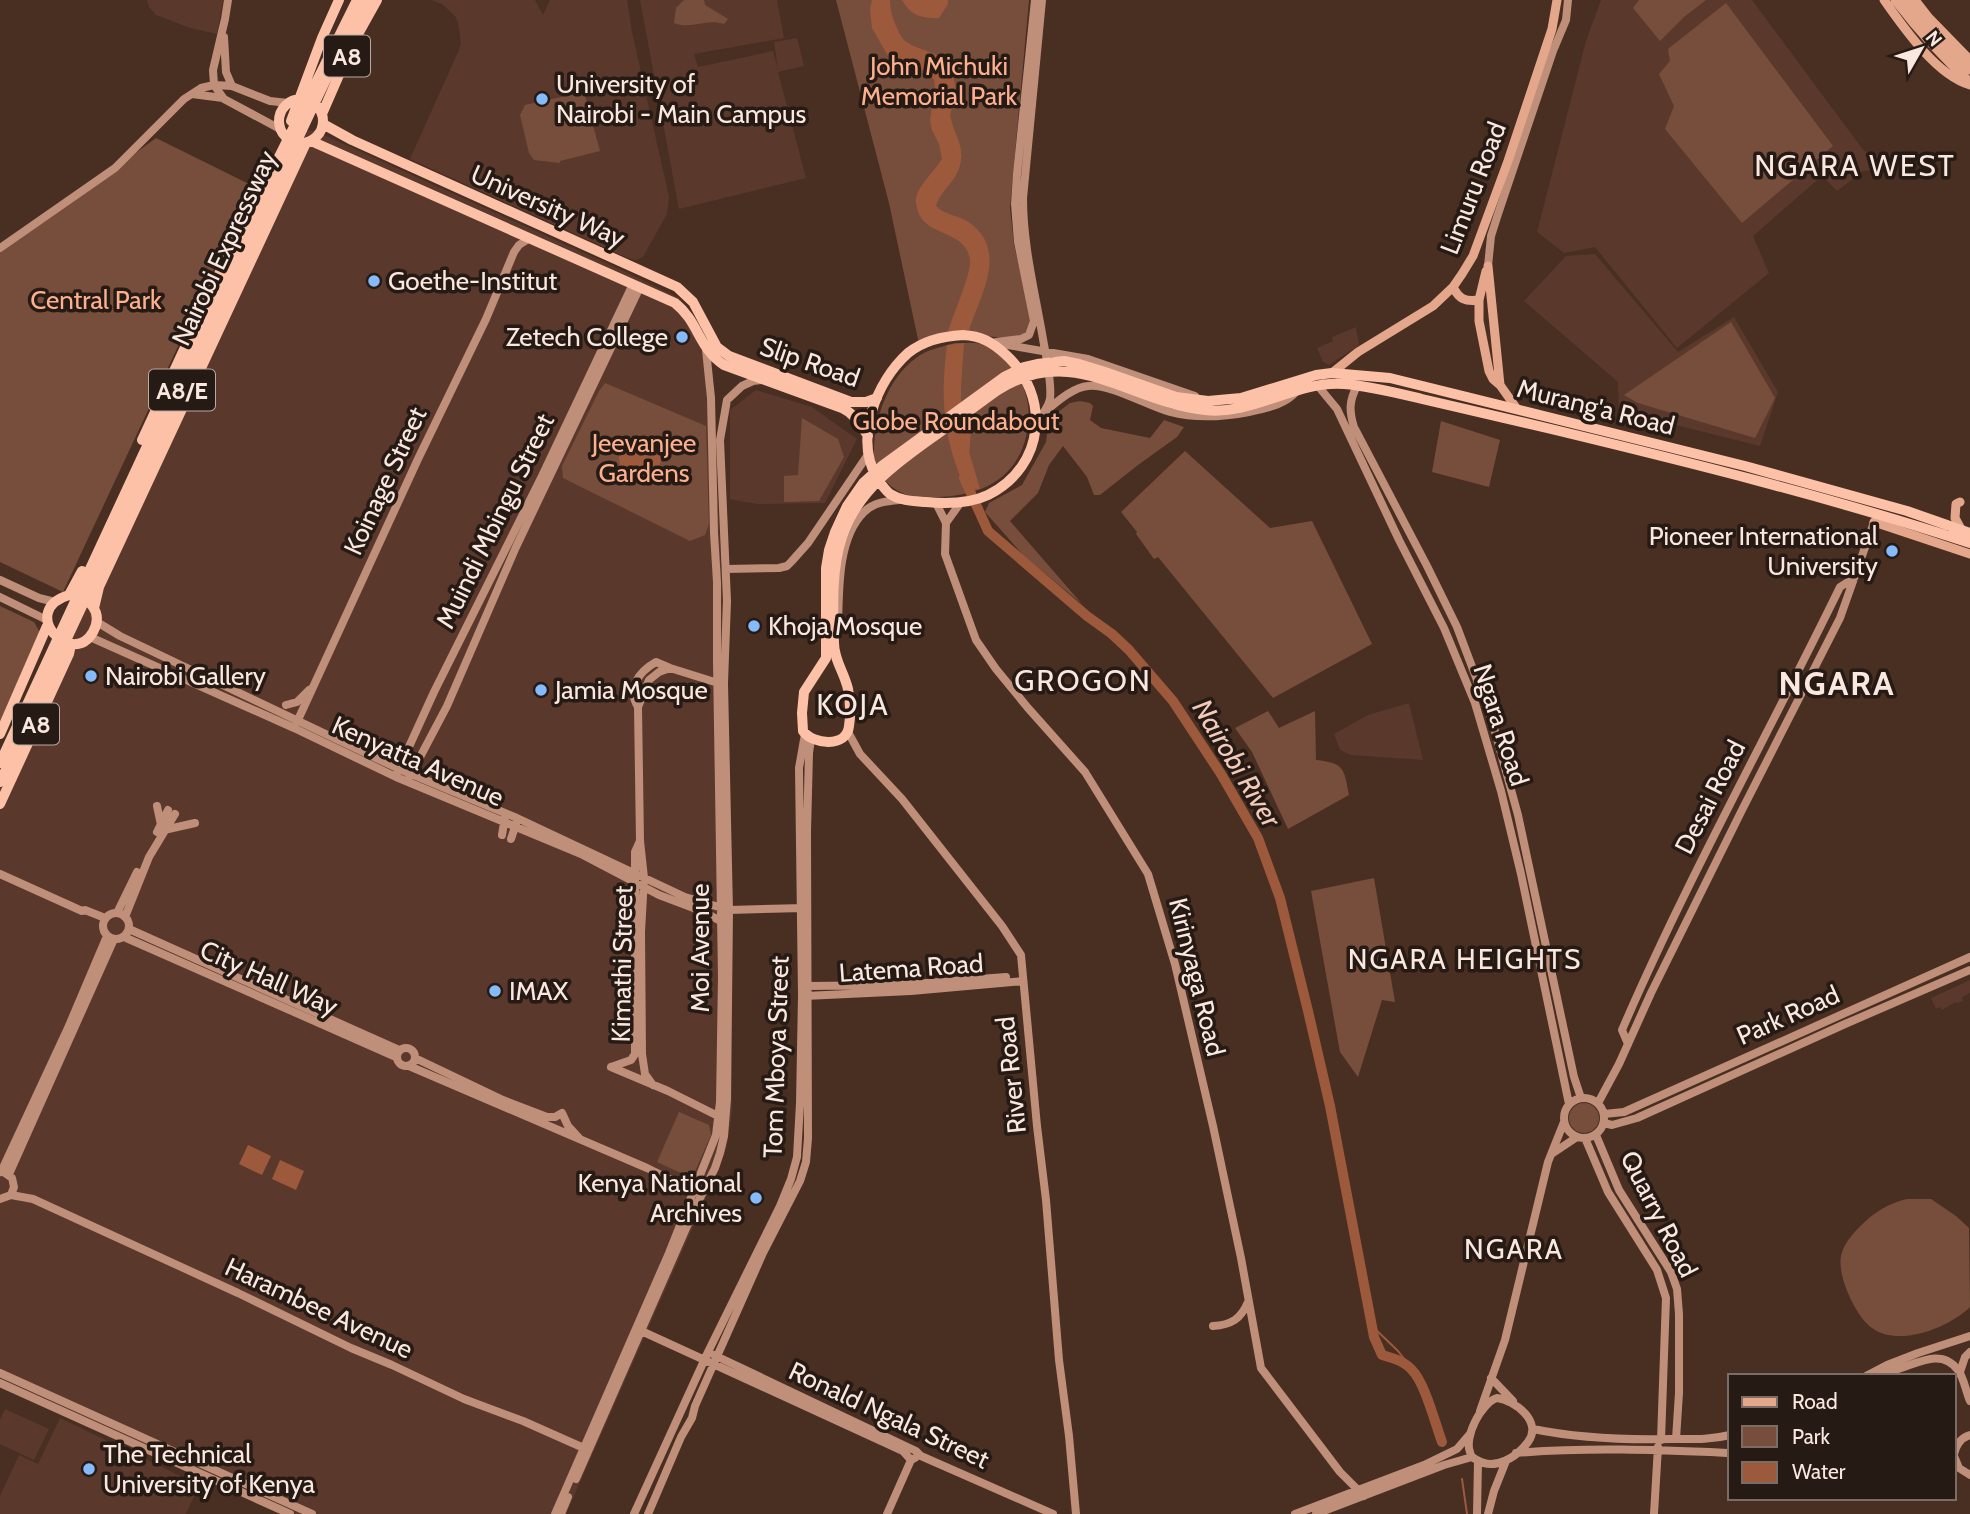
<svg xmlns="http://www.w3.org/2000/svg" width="1970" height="1514" viewBox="0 0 1970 1514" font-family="Cabin,sans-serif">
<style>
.built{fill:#5a392c}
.green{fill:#774e3c}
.water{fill:#9c593c}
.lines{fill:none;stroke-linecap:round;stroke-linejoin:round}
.stream{stroke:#9c593c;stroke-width:2}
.river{stroke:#9c593c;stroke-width:10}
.secondary{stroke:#bf8f7a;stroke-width:8}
.primary{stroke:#e5a78c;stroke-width:9}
.highway{stroke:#fdc1a8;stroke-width:10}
.poi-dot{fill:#86bbfb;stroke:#261a14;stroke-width:2.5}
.labels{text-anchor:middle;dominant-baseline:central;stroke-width:7;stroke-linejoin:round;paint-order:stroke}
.shield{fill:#261a14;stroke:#baaaa3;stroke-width:2}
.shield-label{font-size:24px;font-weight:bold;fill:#fae8e0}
.park-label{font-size:26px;fill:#fdb08f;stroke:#261a14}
.poi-label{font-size:26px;fill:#fae8e0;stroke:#261a14;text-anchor:start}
.street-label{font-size:26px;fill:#fae8e0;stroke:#261a14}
.water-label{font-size:28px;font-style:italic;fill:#f2cab9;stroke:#261a14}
.neighbourhood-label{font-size:28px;letter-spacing:2px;fill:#fae8e0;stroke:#261a14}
.quarter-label{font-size:30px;letter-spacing:2px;fill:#fae8e0;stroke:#261a14}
.district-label{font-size:33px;font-weight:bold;letter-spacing:2px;fill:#fae8e0;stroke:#261a14}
</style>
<rect width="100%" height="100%" fill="#492e22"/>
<path class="built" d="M 147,0 L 223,0 L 217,34 L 190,28 L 156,15 L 149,7 Z
M 431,0 L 535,0 L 543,15 L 550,0 L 627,0 L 632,32 L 669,197 L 667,214 L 643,257 L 636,260 L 628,258 L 410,159 L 458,52 L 461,43 L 458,22 L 455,16 L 442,4 Z
M 640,0 L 777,0 L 784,38 L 694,54 L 698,67 L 773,51 L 778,69 L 774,42 L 797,38 L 804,66 L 778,72 L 806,178 L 679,209 Z
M 1601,0 L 1752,0 L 1864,151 L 1878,156 L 1874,170 L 1863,171 L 1837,191 L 1822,176 L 1753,236 L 1769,273 L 1677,348 L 1595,247 L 1564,253 L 1537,232 L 1586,41 Z
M 306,130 L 315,131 L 626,272 L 679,298 L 695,318 L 707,377 L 715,433 L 728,721 L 732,1111 L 727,1146 L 716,1175 L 566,1514 L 297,1514 L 0,1378 L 0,773 Z
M 1595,254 L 1678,352 L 1734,317 L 1778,392 L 1760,446 L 1619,411 L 1618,382 L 1524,301 L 1566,256 Z
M 1356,327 L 1359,345 L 1329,365 L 1323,362 L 1317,348 L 1333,341 L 1332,337 Z
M 756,390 L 812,407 L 857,439 L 825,503 L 757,504 L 730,499 L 730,410 Z
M 1409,703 L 1423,760 L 1351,755 L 1340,750 L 1334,734 L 1368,715 Z
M 1970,980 L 1970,993 L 1962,997 L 1963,1001 L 1957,1003 L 1956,1002 L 1942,1010 L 1940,1007 L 1936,1009 L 1931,998 Z
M 5,1409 L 49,1429 L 34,1460 L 0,1444 L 0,1420 Z
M 60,1418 L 199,1485 L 186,1514 L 0,1514 L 0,1496 L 19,1455 L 38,1464 Z"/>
<path class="green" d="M 684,0 L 704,0 L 705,5 L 728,19 L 724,24 C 706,18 691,30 674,23 L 676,8 Z
M 836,0 L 1029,0 L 1010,208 L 1014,245 L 1031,317 L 1030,328 L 1021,339 L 970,335 L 919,344 L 889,203 Z
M 1639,0 L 1706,0 L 1684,17 L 1660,41 L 1633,8 Z
M 1726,3 L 1833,146 L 1742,223 L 1665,129 L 1674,106 L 1659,74 L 1670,61 L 1668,49 Z
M 584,92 L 600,151 L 560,161 L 560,163 L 534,160 L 529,153 L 520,115 L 525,105 Z
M 156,138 L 253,186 L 63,592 L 0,562 L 0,252 Z
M 1731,322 L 1775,398 L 1755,438 L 1638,403 L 1624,395 Z
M 955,343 C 964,343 974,342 982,344 C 993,348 1003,359 1011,367 C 1025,383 1031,405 1028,426 C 1020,486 970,500 917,497 C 905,496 892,489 885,480 C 882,476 877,472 875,467 C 873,463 874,457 874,452 C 874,419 888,378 916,358 C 927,349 942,347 955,343 Z
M 605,383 L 706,426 L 709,524 L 705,535 L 690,541 L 563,478 L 562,466 L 599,391 Z
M 1080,401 L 1090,403 L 1093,406 L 1090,420 L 1101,428 L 1150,438 L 1164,420 L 1184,427 L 1177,437 L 1138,465 L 1100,495 L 1094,495 L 1087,477 L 1063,446 L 1049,465 L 1038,493 L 1010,521 L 1082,604 L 1023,555 L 985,512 L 989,503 L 1022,485 L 1046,442 L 1049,419 L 1070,403 Z
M 802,418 L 838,439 L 844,457 L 819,501 L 784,502 L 784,476 L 798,475 Z
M 1441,421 L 1500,440 L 1489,487 L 1432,472 Z
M 1185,451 L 1270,528 L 1312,521 L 1372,644 L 1273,698 L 1158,557 L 1154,559 L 1136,534 L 1137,532 L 1121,512 Z
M 0,606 L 34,622 L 42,636 L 0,738 Z
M 1268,711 L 1279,728 L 1315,711 L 1316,760 C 1344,763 1344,768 1349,795 L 1288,829 L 1252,752 L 1235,728 Z
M 1374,878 L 1395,1002 L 1382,1000 L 1358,1077 L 1340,1052 L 1311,891 Z
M1569 1118a15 15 0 1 1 30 0a15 15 0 1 1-30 0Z
M 679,1112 L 709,1125 L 711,1135 L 692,1178 L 657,1162 Z
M 1907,1199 L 1931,1199 L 1956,1216 L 1969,1228 L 1970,1307 C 1950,1327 1899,1348 1872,1328 C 1856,1317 1837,1276 1841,1256 C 1844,1241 1858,1228 1869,1218 C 1880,1209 1893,1202 1907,1199 Z"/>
<path class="water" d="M 872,0 L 890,0 C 890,10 892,16 896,26 C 898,30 900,36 904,40 C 915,50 935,50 946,62 C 954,72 958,91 954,104 C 952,110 949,112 951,119 C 955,136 965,147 960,165 C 956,182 940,191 936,206 C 944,215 959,215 970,223 C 1008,251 981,294 969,330 L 948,332 C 952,317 972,272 970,260 C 966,229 925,237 918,211 C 915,203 915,197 919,190 C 925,179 935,170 942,159 L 939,144 L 932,130 L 930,120 L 935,88 L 934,80 L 929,73 L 889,58 L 872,28 L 870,10 Z
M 902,0 L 948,0 L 948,4 L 939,18 C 921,18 911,16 902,0 Z
M 964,343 L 961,386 L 961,424 L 980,489 L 966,490 C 943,439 940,400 947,345 Z
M619 458a21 21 0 1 1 42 0a21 21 0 1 1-42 0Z
M 248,1145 L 271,1156 L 262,1175 L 239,1164 Z
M 280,1160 L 304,1171 L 296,1190 L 272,1179 Z"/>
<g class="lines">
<path class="stream" d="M 1371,1325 L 1398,1351 L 1413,1370
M 1462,1479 L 1467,1514"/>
<path class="river" d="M 961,409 L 966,432 L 964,455
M 964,478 L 988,531 L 1087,616 L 1112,634 L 1129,650 L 1173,701 L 1221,774 L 1258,838 L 1280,898 L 1308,1011 L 1330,1106 L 1374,1337 L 1382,1355 C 1393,1358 1404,1361 1412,1370 C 1425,1383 1435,1423 1442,1442"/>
<path class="secondary" d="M 228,0 L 225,19 L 213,70 L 214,85 L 224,99 L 280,129
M 224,37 L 226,72 L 232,86
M 192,94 L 223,98
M 0,248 L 115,168 L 184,99 L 201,88 L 214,85 L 232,86 L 270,101 L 288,103
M 1488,266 L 1491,236 L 1498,214 L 1553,51 L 1566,20 L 1568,0
M 996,342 L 1021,339 L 1029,335 L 1034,321 L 1018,242 L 1015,204 L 1017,174 L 1035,0
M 1002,344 L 1088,359 L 1195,396
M 1318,386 L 1337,409 L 1399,540 L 1444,628 L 1475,703 L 1501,791 L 1521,874 L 1569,1104
M 1357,386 C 1349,401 1349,411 1354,427 L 1427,566 L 1457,627 L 1491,717 L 1518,815 L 1574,1077 L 1581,1098
M 1047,410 C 1058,401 1074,387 1088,386 C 1109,383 1148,406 1170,412 C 1197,419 1223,417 1249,412 C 1267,408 1285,405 1297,391
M 1036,422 C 1042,415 1048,408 1050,399 C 1052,382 1046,356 1043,339 C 1035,292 1023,246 1023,198 L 1042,0
M 936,503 L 946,523
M 946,523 L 945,554 L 976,640 L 996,669 L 1028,708 L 1085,772 L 1148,874 L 1175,964 L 1213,1126 L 1241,1258 L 1261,1368 L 1340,1472 L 1364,1496
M 946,523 L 961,502
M 726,569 L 779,568 L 787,566 L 791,562 L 808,543 L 867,456
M 0,580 L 39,598 L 55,602
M 0,597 L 47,620
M 97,622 L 120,636 L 399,769 L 517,818 L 685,897 L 729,910 L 804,908
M 838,633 C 839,597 836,539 864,512 C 874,502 888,501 900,500
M 90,637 L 294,728 L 396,777 L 581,854 L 659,895 L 704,912 L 724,923
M 286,705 L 297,702 L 309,690
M 638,707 C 627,689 638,672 656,662 L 670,668 L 718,683
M 297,722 L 418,459 L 486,319 L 514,252 L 519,245 L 530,238
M 848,732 L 860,754 L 902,799 L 1002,926 L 1021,955 L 1037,1126 L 1046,1200 L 1059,1360 L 1069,1436 L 1076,1514
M 397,773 L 434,692 L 542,476 L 633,284
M 409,778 L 447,706 L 516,547 L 640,287
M 157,806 L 161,825
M 164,830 L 195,823
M 157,832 L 168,810
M 502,835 L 505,817
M 511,839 L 517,821
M 0,874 L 82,911 L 85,910 L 105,918
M103 926a13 13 0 1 1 26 0a13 13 0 1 1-26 0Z
M 117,913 L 137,872
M 125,917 L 149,857 L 175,814
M 129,929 L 399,1050
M 124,937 L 396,1057
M 807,986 L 900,985 L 1006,977
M 805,996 L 911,991 L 1023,981
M 1628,1044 L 1622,1030 C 1687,879 1768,735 1840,587 L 1854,578
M397 1057a9 9 0 1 1 18 0a9 9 0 1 1-18 0Z
M 415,1058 L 503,1100 L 547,1117 L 555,1117 L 562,1113 L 568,1126 L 579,1138
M 409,1066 L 647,1168 L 698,1193
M 611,1067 L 631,1060 L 635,1054 L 635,852 L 640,841
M 611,1067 L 668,1091 L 720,1117
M 653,1085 L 645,1074 L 642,1054 L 641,932 L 644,878 L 640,841 L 638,707 L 649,680 L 659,672 L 670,668
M1564 1118a20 20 0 1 1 40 0a20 20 0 1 1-40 0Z
M 1598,1103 L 1619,1064 L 1651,993 L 1742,810 L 1840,618 L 1874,522
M 1604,1114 L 1624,1112 L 1970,957
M 1604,1123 L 1612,1125 L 1637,1118 L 1845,1024 L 1970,970
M 1596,1135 L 1619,1190 L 1671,1272 L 1677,1289 L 1679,1314 L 1679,1393 L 1676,1439
M 1585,1138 L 1608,1192 L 1657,1270 L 1666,1298 L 1661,1440
M 1553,1153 L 1577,1137
M 1,1172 L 68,1028 L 107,936
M 9,1174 L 114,939
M 11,1195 L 33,1199 L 238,1293 L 351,1348 L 392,1365 L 464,1399 L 523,1421 L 586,1449
M 0,1199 L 11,1195 L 14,1187 L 12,1178 L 5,1173
M 1213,1326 C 1231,1325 1241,1319 1248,1302
M 637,1329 L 903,1451 L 911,1460
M 714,1355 L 916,1451 L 921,1456 L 1053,1514
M 1874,1372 C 1880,1372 1886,1372 1891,1371 C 1914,1366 1940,1346 1958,1370 C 1964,1378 1966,1392 1970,1401
M 1960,1372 L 1965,1357 L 1970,1352
M 0,1373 L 312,1514
M 1866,1376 L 1887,1365 L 1918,1353 L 1970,1336
M 1491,1378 L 1513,1401
M 0,1383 L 290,1514
M 1497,1398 C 1515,1400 1543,1422 1528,1442 C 1517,1457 1495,1471 1477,1460 C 1473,1458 1471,1457 1470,1452 C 1464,1437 1481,1403 1497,1398 Z
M 1480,1411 L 1505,1340 L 1548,1162 L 1564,1122
M 1533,1429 C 1577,1438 1625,1440 1670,1439 C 1691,1439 1710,1440 1730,1435
M 1516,1453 C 1589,1447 1658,1450 1730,1453
M 1954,1454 C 1956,1445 1960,1438 1970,1435
M 1954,1456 L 1959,1468 L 1970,1475
M 576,1479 L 695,1208 L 715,1168 L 720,1153 L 724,1136 L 727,1099 L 729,910 L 724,683 L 727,601 L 720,440 L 727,400 L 742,386 L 753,381 L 761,380
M 555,1514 L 669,1253 L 716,1135 L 720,1102 L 722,977 L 717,662 L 717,582 L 714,533 L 711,398 L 706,350
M 561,1514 L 568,1497
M 634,1514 L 708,1352 L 780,1206 L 791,1179 L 797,1157 L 800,1103 L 802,996 L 799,768 L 805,734
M 648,1514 L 681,1437 L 692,1418 L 695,1406 L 763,1253 L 800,1181 L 806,1162 L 808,1138 L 807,832 L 809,753 L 811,739
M 887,1514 L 911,1460 L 915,1458
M 1295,1514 L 1424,1465 L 1457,1449 L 1469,1435
M 1316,1514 L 1444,1465 L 1472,1457
M 1477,1514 L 1478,1461
M 1488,1514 L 1494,1491 L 1506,1461
M 1654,1514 L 1658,1447"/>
<path class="primary" d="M 1884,0 C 1904,28 1936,75 1970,85
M 1895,0 C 1918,30 1942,57 1970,82
M 1905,0 L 1943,45 L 1970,70
M 1915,0 L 1929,18 L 1970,60
M 1488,266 L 1500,385 L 1517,409
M 1486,271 L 1479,300 L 1479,321 L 1489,371 L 1493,379 L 1500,385
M 1453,287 C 1459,299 1465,302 1479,300
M 1332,373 L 1358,352 L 1433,306 L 1453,287 L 1462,274 L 1473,256 L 1508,161 L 1552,29 L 1557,0
M 1960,502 L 1956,504 L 1955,518 L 1962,531
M 1874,522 L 1970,554"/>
<path class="highway" d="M279 121a22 22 0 1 1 44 0a22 22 0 1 1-44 0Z
M 322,114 L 353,43 L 377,0
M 291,121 L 322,38 L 339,0
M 323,124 L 352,140 L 677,287 L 693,302 L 717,347 L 729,356 L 851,402 L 866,402 L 877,398
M 311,141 L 675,303 C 699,322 698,348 724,365 L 842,408 C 855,414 860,424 868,436
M 963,335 C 981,336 992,342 1005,354 C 1051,395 1046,466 988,495 C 969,504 947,504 926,502 C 914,501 901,501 890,494 C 884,489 881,484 877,478 C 854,438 876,382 908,353 C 923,341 944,336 963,335 Z
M 142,440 L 264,177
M 1970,533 L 1907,511 L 1745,466 L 1390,378 L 1332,373 L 1316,375 L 1241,398 L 1208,401 L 1176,397 L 1105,372 L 1079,364 L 1064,361 L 1037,364 L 1024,367 L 1004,377 L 883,465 L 863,483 L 847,506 L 835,532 L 829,550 L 826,568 L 826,658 L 804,692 L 802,713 L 803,731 C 813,745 847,748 849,726 C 851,714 850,700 848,689 C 844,672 834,660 834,643 C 833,609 831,570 842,537 C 858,487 905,457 946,428 C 964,415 981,402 998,390 C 1074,342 1129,402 1205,410 C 1253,416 1296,380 1344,384 C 1370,386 1397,393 1422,399 C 1465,409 1508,419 1551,429 C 1692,463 1833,498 1970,543
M 69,595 L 82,571
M 69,595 C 89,596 104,612 93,632 C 72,669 17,611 69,595 Z
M 94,608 L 99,587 L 306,143
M 0,734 L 47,626
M 0,763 L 237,252 L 277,161 L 357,0
M 0,782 C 71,628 144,475 215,321 C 264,214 311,105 366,0
M 0,804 L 69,654 L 71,644"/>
</g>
<g class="poi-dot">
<circle cx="542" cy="99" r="7"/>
<circle cx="374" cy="281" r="7"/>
<circle cx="682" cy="337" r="7"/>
<circle cx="1892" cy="551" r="7"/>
<circle cx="754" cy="626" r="7"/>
<circle cx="91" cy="676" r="7"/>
<circle cx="541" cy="690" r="7"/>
<circle cx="495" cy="991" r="7"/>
<circle cx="756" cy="1198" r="7"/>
<circle cx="89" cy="1469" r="7"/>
</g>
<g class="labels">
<g class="shield">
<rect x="324" y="35.5" width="46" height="41" rx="5"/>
<rect x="149" y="369.5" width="66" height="41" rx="5"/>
<rect x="13" y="703.5" width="46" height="41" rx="5"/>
</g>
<g class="shield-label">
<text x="347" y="56">A8</text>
<text x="182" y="390">A8/E</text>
<text x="36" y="724">A8</text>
</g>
<g class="park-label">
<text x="939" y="66">John Michuki<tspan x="939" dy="30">Memorial Park</tspan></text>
<text x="96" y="300">Central Park</text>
<text x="956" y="421">Globe Roundabout</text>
<text x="644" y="443">Jeevanjee<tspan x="644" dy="30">Gardens</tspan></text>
</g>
<g class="poi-label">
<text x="556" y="84">University of<tspan x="556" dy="30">Nairobi - Main Campus</tspan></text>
<text x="388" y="281">Goethe-Institut</text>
<text x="668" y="337" text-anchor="end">Zetech College</text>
<text x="1878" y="536" text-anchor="end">Pioneer International<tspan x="1878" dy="30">University</tspan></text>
<text x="768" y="626">Khoja Mosque</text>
<text x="105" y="676">Nairobi Gallery</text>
<text x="555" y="690">Jamia Mosque</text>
<text x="509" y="991">IMAX</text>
<text x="742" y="1183" text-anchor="end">Kenya National<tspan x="742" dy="30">Archives</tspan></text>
<text x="103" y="1454">The Technical<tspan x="103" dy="30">University of Kenya</tspan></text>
</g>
<g class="street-label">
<text transform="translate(1473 188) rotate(-69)">Limuru Road</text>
<text transform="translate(548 206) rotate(24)">University Way</text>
<text transform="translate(224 248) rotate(-65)">Nairobi Expressway</text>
<text transform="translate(810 362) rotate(19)">Slip Road</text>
<text transform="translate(1596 407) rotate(14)">Murang'a Road</text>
<text transform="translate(385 481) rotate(-65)">Koinage Street</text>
<text transform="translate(495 521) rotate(-64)">Muindi Mbingu Street</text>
<text transform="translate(1501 725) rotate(72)">Ngara Road</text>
<text transform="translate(418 761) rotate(24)">Kenyatta Avenue</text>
<text transform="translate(1710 797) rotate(-63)">Desai Road</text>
<text transform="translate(700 948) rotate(-90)">Moi Avenue</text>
<text transform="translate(622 964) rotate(-89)">Kimathi Street</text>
<text transform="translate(911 968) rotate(-4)">Latema Road</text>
<text transform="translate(1197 977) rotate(76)">Kirinyaga Road</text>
<text transform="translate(269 978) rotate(24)">City Hall Way</text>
<text transform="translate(1788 1015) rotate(-24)">Park Road</text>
<text transform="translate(776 1057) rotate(-88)">Tom Mboya Street</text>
<text transform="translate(1011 1075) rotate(-96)">River Road</text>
<text transform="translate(1659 1214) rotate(63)">Quarry Road</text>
<text transform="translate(319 1308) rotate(25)">Harambee Avenue</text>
<text transform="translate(889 1415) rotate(25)">Ronald Ngala Street</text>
</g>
<g class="water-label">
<text transform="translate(1237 763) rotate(59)">Nairobi River</text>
</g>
<g class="neighbourhood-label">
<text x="1465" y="959">NGARA HEIGHTS</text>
<text x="1514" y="1249">NGARA</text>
</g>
<g class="quarter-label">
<text x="1855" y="165">NGARA WEST</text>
<text x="1083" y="680">GROGON</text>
<text x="853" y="704">KOJA</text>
</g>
<g class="district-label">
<text x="1837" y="683">NGARA</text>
</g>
</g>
<rect x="1728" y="1374" width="228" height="126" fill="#261a14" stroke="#7b6c66" stroke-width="2"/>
<rect x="1742" y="1397" width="35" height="10" fill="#e5a78c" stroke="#7b6c66" stroke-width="2"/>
<text x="1792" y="1409" font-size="21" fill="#fae8e0">Road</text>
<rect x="1742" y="1426" width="35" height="21" fill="#774e3c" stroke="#7b6c66" stroke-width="2"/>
<text x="1792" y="1444" font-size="21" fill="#fae8e0">Park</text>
<rect x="1742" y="1462" width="35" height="21" fill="#9c593c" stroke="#7b6c66" stroke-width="2"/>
<text x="1792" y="1479" font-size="21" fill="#fae8e0">Water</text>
<g transform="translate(1921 49) rotate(51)" stroke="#261a14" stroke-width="5" paint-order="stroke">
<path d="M0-5L12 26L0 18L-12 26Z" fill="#fae8e0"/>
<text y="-10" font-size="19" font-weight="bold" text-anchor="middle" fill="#fae8e0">N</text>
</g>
</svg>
